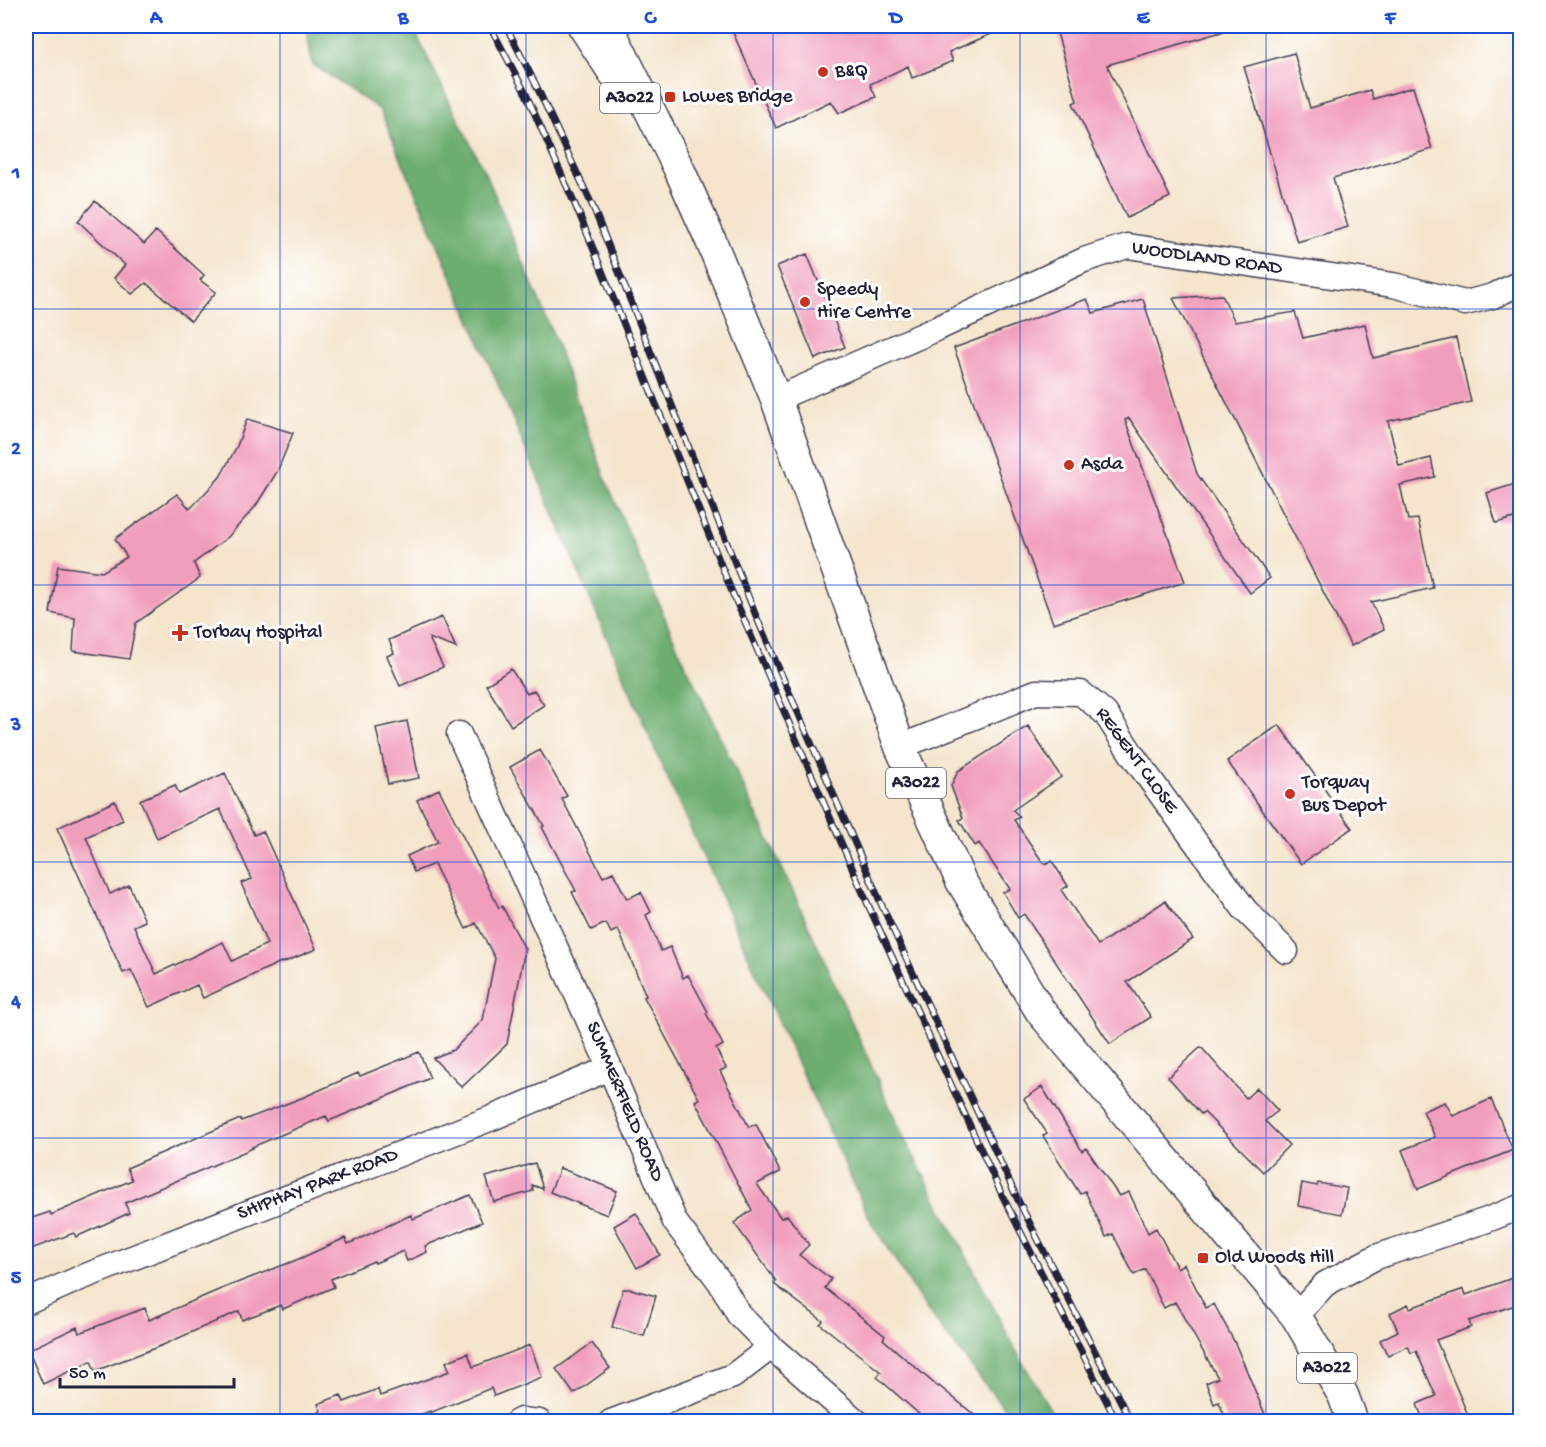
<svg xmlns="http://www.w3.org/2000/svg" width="1546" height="1447" viewBox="0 0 1546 1447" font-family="'Gochi Hand',sans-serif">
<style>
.forest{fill:#6cad70;stroke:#476856;stroke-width:1.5}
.building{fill:#f19dbc}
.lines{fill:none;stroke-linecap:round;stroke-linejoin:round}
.minor-casing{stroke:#423f51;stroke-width:27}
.major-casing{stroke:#423f51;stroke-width:33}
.minor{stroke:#fff;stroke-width:24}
.major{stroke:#fff;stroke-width:30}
.rail-casing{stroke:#22223b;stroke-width:7}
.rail{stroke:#fff;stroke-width:4.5;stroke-dasharray:14;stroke-linecap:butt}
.grid{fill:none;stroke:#1d4ed8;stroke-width:1.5;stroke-opacity:0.55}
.poi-dot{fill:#c8321e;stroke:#fff;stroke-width:2}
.labels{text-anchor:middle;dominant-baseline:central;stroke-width:6;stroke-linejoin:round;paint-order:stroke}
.shield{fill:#fff;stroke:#646476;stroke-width:1.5}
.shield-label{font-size:18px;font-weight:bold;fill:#22223b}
.poi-label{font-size:20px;fill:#22223b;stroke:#fff;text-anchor:start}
.street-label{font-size:20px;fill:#22223b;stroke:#fff}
.neatline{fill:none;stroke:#1d4ed8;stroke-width:2}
.grid-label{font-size:20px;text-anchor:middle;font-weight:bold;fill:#1d4ed8}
</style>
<rect width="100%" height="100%" fill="#fff"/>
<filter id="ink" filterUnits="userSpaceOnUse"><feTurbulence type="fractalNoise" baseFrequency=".0167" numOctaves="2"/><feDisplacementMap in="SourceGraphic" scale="12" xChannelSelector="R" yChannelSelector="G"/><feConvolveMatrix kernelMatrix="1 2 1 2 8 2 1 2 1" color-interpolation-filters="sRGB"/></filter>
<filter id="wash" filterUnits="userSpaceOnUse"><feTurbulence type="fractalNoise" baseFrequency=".008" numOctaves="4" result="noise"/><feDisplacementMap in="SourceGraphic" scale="24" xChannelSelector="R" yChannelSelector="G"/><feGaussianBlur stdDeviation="1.35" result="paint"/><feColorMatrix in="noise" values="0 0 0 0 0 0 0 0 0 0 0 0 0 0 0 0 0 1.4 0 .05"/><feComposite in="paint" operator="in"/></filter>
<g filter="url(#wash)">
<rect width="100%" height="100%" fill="#f4e5cc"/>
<path class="forest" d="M 306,26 L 412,26 L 489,181 L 553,334 L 605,478 L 677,646 L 791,887 L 902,1134 L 1020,1358 L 1057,1421 L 1014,1421 L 927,1310 L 873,1226 L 786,1039 L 661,764 L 380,110 L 312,64 Z"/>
<g id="blocks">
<path class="building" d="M 730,26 L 1010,26 L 949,52 L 953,61 L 912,78 L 908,66 L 870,84 L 876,97 L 839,113 L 831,101 L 776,128 Z
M 1055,26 L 1224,26 L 1225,31 L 1107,65 L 1170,197 L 1127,218 L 1073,103 L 1077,101 Z
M 1294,53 L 1310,108 L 1370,90 L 1373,99 L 1413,87 L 1432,149 L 1333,178 L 1348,227 L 1297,242 L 1244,67 Z
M 95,201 L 144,244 L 156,231 L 204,275 L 200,280 L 216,292 L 191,321 L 146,283 L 132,294 L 114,278 L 125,265 L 78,221 Z
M 807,254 L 845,347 L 815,359 L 777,266 Z
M 1222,295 L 1235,322 L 1295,312 L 1303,338 L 1365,324 L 1373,358 L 1456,338 L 1471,402 L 1388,421 L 1399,466 L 1431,458 L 1435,477 L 1400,485 L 1408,520 L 1418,519 L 1433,588 L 1371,602 L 1384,629 L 1351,646 L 1173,298 Z
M 1087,299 L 1093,313 L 1143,299 L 1197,474 L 1270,578 L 1250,593 L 1129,418 L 1125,420 L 1185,582 L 1053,623 L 954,348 Z
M 247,419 L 293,433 L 277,472 L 255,507 L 228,537 L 194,563 L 200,578 L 136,623 L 129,659 L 73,651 L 75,618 L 50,613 L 58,566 L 102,572 L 127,557 L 115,539 L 177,494 L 190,509 L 220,477 L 237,446 Z
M 1521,482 L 1521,516 L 1496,523 L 1487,493 Z
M 442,617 L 456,648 L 429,638 L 443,667 L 400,686 L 387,656 L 394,653 L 389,640 Z
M 511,669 L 527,694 L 534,690 L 544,705 L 511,726 L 486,685 Z
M 407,721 L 419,778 L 388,784 L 376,728 Z
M 1279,725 L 1352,828 L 1301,864 L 1227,761 Z
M 1028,726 L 1061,777 L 1013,810 L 1020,817 L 1014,820 L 1044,864 L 1052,861 L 1068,886 L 1061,890 L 1098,945 L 1165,901 L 1193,939 L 1127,982 L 1151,1017 L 1110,1044 L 1024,914 L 1018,918 L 1003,892 L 1010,889 L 979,843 L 975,846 L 959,820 L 963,818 L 951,786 L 958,771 Z
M 540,750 L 567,796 L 562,799 L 603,877 L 613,872 L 627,899 L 641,892 L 651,912 L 646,915 L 661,951 L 670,947 L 683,978 L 688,975 L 708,1012 L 706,1013 L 723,1045 L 716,1049 L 726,1068 L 720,1071 L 749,1127 L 756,1124 L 780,1172 L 757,1184 L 781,1218 L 787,1215 L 809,1245 L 799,1255 L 831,1279 L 825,1288 L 885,1336 L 883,1339 L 938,1387 L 939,1386 L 983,1422 L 928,1422 L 877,1377 L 881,1372 L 820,1324 L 823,1321 L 774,1284 L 776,1281 L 734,1223 L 752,1210 L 695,1101 L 699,1099 L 644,997 L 646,996 L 618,929 L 611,933 L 606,923 L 591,930 L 572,892 L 576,891 L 542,827 L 544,826 L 510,767 Z
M 225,773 L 254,835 L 263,831 L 316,949 L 282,963 L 281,962 L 203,998 L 197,985 L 149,1007 L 131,970 L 123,973 L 57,828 L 115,801 L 123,820 L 86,837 L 110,894 L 129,885 L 145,921 L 134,926 L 156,974 L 223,942 L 232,961 L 267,944 L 241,883 L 252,879 L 220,809 L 157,838 L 140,800 L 175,785 L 179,794 Z
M 439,789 L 499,908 L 502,906 L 525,949 L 507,1044 L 462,1087 L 433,1058 L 453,1050 L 483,1020 L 495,958 L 476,923 L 466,929 L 434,864 L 414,872 L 407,856 L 438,842 L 417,800 Z
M 1201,1047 L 1246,1098 L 1257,1088 L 1278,1111 L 1265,1121 L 1289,1145 L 1263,1172 L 1204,1112 L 1201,1114 L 1168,1077 Z
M 419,1052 L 430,1078 L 329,1121 L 326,1116 L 252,1147 L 253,1148 L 125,1203 L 129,1213 L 76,1237 L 74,1233 L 26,1251 L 26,1220 L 50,1212 L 51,1215 L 132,1180 L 127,1168 L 240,1119 L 241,1121 L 304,1097 L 358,1073 L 360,1076 Z
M 1042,1087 L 1082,1151 L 1086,1148 L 1119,1196 L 1129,1192 L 1148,1233 L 1156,1228 L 1177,1268 L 1184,1264 L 1206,1308 L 1214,1304 L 1235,1343 L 1266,1417 L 1256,1422 L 1227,1422 L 1219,1402 L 1214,1404 L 1206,1383 L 1218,1378 L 1175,1302 L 1164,1308 L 1145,1269 L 1134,1275 L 1113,1234 L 1106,1237 L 1085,1191 L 1080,1194 L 1043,1136 L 1047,1133 L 1024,1099 Z
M 1491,1099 L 1513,1150 L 1418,1189 L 1402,1150 L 1435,1137 L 1423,1111 L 1445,1102 L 1453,1116 Z
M 535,1163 L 543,1189 L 532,1185 L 533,1191 L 494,1202 L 486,1177 Z
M 560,1168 L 617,1191 L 607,1215 L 550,1192 Z
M 1302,1183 L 1317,1186 L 1318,1183 L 1347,1188 L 1342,1214 L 1298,1206 Z
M 470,1195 L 482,1222 L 425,1246 L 427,1252 L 407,1261 L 403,1251 L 375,1263 L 374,1261 L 331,1279 L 334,1287 L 283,1309 L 281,1305 L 242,1320 L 239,1311 L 163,1345 L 95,1371 L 91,1361 L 43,1384 L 28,1350 L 77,1327 L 79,1333 L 145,1308 L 149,1320 L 221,1289 L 299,1259 L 345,1238 L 348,1244 L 411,1215 L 413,1219 Z
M 636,1213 L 660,1255 L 637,1268 L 614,1226 Z
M 1515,1277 L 1521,1292 L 1521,1303 L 1469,1321 L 1471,1327 L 1436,1340 L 1471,1422 L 1424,1422 L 1417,1404 L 1436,1396 L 1416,1351 L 1411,1353 L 1408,1346 L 1388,1356 L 1380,1340 L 1398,1331 L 1390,1313 L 1408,1304 L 1410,1308 L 1464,1289 L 1466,1295 Z
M 623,1289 L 631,1289 L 656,1296 L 644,1336 L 612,1327 Z
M 592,1343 L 610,1368 L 574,1394 L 556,1369 Z
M 530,1345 L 542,1377 L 494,1396 L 491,1388 L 430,1413 L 430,1411 L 400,1422 L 298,1422 L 321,1411 L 318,1404 L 341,1395 L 344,1402 L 378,1389 L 380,1396 L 450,1371 L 446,1362 L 468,1353 L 473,1367 Z"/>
</g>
</g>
<g filter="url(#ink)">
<use href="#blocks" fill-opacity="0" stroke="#423f51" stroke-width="1.5"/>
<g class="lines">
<g class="minor-casing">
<path id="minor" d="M 776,399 L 934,330 L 1084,260 L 1127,246 L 1393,285 L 1465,303 L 1493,296 L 1520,283
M 459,734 L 610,1068 L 675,1222 L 720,1282 L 739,1315 L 771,1347 L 857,1422
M 900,747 L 1036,692 L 1081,693 L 1105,713 L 1133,756 L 1245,910 L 1286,951
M 26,1302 L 78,1279 L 492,1118 L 610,1068
M 1296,1316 L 1325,1284 L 1376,1257 L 1487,1220 L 1520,1207
M 517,1422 L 521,1420 L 539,1422
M 611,1422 L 733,1376 L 771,1347"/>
</g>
<g class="major-casing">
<path id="major" d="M 583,26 L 613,72
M 608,26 L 679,169 L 711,241 L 776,399 L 900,747 L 961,881 L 1041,1012 L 1296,1316 L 1343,1395 L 1353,1422"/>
</g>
<use href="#minor" class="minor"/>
<use href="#major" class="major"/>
<g class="rail-casing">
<path id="rail" d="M 490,26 L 526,94 L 580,216 L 732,592 L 870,909 L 1002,1195 L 1117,1422
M 506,26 L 535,83 L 593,207 L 756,616 L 883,908 L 1018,1200 L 1131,1422"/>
</g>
<use href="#rail" class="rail"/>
</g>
</g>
<path class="grid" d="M 280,26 L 280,1422M 526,26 L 526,1422M 773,26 L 773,1422M 1020,26 L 1020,1422M 1266,26 L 1266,1422M 26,309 L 1520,309M 26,585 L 1520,585M 26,862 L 1520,862M 26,1138 L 1520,1138"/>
<g class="poi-dot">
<circle cx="823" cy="72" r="6"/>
<rect x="664" y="91" width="12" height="12" rx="3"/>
<circle cx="805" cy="302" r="6"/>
<circle cx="1069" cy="465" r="6"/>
<path d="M177 624h6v6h6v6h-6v6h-6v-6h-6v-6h6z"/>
<circle cx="1290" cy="794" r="6"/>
<rect x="1197" y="1252" width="12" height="12" rx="3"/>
</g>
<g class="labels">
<g class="shield">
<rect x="600" y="83" width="60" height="30" rx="4.5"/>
<rect x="886" y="768" width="60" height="30" rx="4.5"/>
<rect x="1297" y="1353" width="60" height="30" rx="4.5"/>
</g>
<g class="shield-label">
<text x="630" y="98">A3022</text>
<text x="916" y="783">A3022</text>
<text x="1327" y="1368">A3022</text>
</g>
<g class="poi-label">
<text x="835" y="72">B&amp;Q</text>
<text x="682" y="97">Lowes Bridge</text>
<text x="817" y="290">Speedy<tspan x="817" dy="23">Hire Centre</tspan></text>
<text x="1081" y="465">Asda</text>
<text x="194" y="633">Torbay Hospital</text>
<text x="1302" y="783">Torquay<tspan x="1302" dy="23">Bus Depot</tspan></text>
<text x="1215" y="1258">Old Woods Hill</text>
</g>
<g class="street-label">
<text transform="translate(1207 259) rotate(8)">WOODLAND ROAD</text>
<text transform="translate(1136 761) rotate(54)">REGENT CLOSE</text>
<text transform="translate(624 1102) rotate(67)">SUMMERFIELD ROAD</text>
<text transform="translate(318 1185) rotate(-21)">SHIPHAY PARK ROAD</text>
</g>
</g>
<rect width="1546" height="1447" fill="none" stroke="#fff" stroke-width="66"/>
<path d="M60 1378v9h174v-9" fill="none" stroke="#22223b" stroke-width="3"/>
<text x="69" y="1378" font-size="18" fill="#22223b" stroke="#ffffff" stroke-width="4.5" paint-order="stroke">50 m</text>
<rect x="33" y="33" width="1480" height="1381" class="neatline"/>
<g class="grid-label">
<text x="156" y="23">A</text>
<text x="403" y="23">B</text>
<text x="650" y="23">C</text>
<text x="896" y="23">D</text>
<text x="1143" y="23">E</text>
<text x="1390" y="23">F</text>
<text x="16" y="178">1</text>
<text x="16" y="454">2</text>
<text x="16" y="730">3</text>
<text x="16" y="1007">4</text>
<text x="16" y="1283">5</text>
</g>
</svg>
